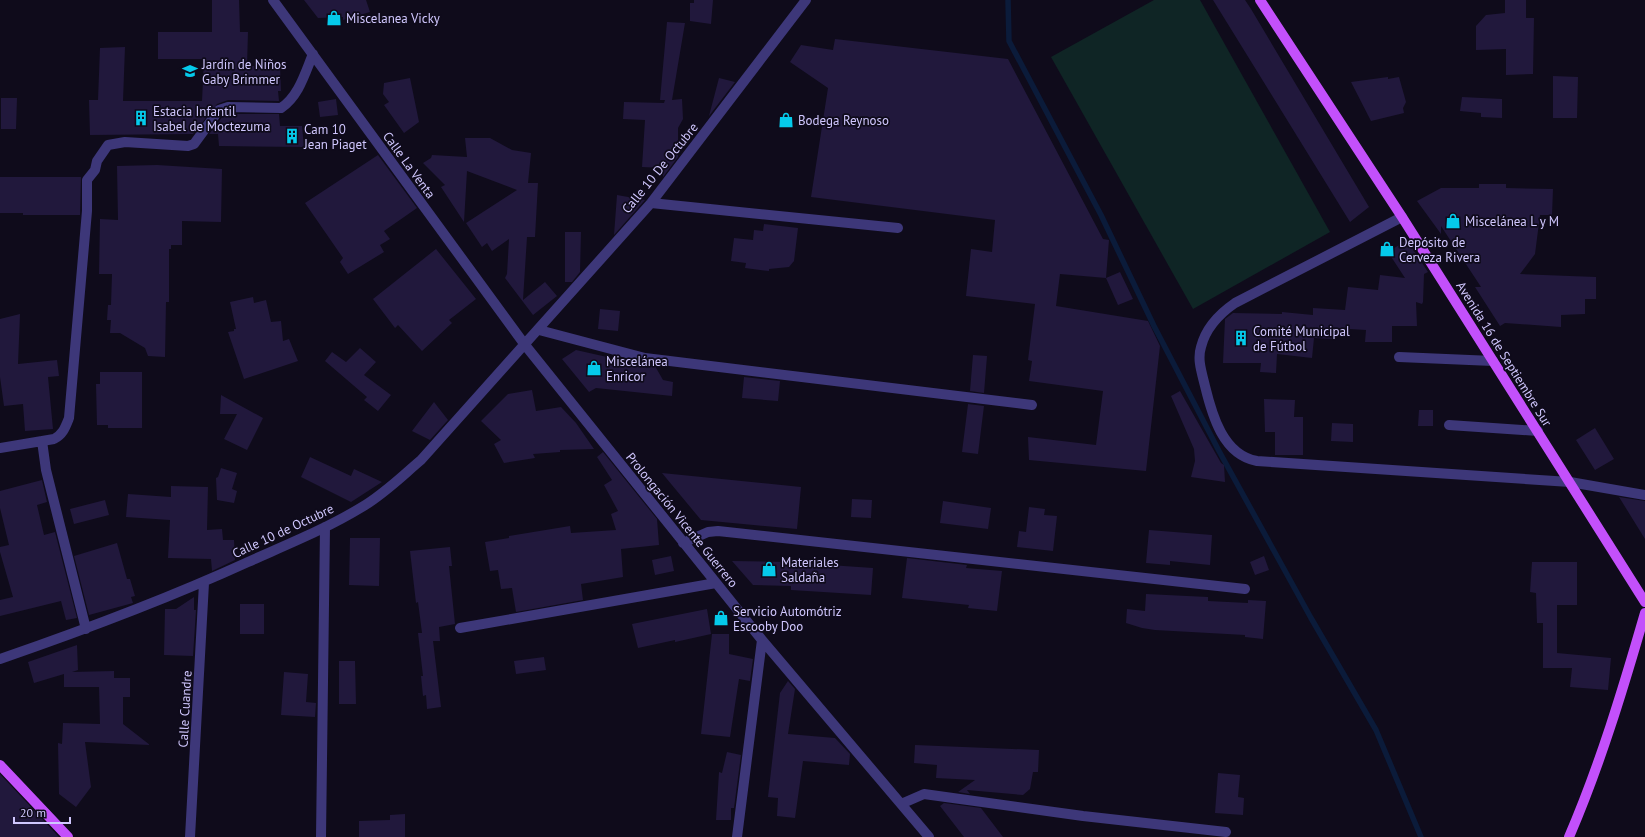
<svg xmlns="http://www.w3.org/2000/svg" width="1645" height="837" viewBox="0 0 1645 837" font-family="'PT Sans',sans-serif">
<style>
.green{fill:#0f2525}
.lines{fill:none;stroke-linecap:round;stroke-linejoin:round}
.stream{stroke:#0b1b3a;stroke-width:5.5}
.building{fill:#21183c}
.minor{stroke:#3d3779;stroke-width:10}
.major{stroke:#c350fb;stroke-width:10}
.labels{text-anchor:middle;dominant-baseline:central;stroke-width:3.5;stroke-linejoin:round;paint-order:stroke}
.poi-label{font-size:13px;fill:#d0c7fe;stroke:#0f0b1b;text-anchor:start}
.street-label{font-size:13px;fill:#d0c7fe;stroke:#0f0b1b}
</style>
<rect width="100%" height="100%" fill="#0f0b1b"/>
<path class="green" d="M 1154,0 L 1200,0 L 1330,232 L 1193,309 L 1051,57 Z"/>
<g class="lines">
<path class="stream" d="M 1008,0 L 1009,41 L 1101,215 L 1154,326 L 1219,451 L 1311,618 L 1376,730 L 1421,837"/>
</g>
<path class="building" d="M 212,0 L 239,0 L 240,32 L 248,32 L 247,66 L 280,66 L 281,91 L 278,91 L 279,101 L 228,100 L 217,104 L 193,134 L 90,135 L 89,100 L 98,100 L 100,48 L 125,47 L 123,101 L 202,101 L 204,59 L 158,59 L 158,32 L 212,32 Z
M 304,0 L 366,0 L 370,12 L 343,20 L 343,17 L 318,18 Z
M 694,0 L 713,0 L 711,24 L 690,21 L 690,3 L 694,3 Z
M 1213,0 L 1245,0 L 1251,9 L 1369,207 L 1350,222 Z
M 1505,0 L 1526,0 L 1526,18 L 1534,18 L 1533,74 L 1506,75 L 1506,49 L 1476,50 L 1476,26 L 1486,15 L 1505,13 Z
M 667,22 L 685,23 L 672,100 L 682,99 L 683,119 L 678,128 L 678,157 L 663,177 L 663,168 L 642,167 L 645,120 L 623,119 L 624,102 L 664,103 L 665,100 L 660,100 Z
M 835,39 L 1008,59 L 1103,239 L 1109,240 L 1106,278 L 1060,274 L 1056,306 L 1148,321 L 1160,346 L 1146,471 L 1029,460 L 1028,437 L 1096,445 L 1103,391 L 1029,381 L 1032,361 L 1028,360 L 1035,304 L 966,296 L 971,249 L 992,252 L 995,220 L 811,197 L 828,88 L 790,62 L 801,45 L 833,50 Z
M 1553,76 L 1578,77 L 1577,118 L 1553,118 Z
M 1388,77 L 1388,79 L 1399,77 L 1406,102 L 1403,108 L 1404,113 L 1371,121 L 1351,82 Z
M 410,78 L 419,122 L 404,133 L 384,105 L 389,102 L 383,94 L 384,83 Z
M 719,78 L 735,82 L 709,116 Z
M 1462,97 L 1502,99 L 1502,118 L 1481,117 L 1481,113 L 1460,111 Z
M 1,98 L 17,98 L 16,129 L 1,129 Z
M 336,99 L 338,115 L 320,117 L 318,102 Z
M 229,114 L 279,114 L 280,126 L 302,126 L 304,147 L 219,146 L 218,134 L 209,134 L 223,116 Z
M 465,138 L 490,138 L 512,150 L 531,153 L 528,183 L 538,183 L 535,237 L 527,237 L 523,300 L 545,282 L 557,296 L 533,315 L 505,278 L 507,274 L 509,239 L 492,251 L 487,243 L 482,247 L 466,223 L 517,190 L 467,171 L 464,222 L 441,187 L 445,185 L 423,163 L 431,158 L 432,155 L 467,157 Z
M 378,155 L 417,208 L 384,231 L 390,239 L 380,245 L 384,252 L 348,274 L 340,262 L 343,258 L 305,203 Z
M 157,165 L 222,169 L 221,222 L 182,221 L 182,245 L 171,245 L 171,249 L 169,249 L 169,302 L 166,302 L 165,357 L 148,356 L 145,348 L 120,333 L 110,333 L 111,320 L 107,320 L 108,305 L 111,305 L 112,274 L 99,274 L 100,219 L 118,220 L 117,166 Z
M 0,177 L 81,177 L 80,215 L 23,215 L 23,213 L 0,213 Z
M 1479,184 L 1506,184 L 1506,188 L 1553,189 L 1552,215 L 1540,215 L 1535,254 L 1520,274 L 1596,277 L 1596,299 L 1585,299 L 1585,314 L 1561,315 L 1561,327 L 1505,323 L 1500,326 L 1475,287 L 1481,287 L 1441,226 L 1441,234 L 1417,201 L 1441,188 L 1479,188 Z
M 617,195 L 645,200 L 614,235 Z
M 764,224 L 798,228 L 794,261 L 789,267 L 769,269 L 769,271 L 745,268 L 746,263 L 731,261 L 734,238 L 753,240 L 754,230 L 763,231 Z
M 565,232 L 581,232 L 580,272 L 572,282 L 565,282 Z
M 1407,240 L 1428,272 L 1424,274 L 1423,302 L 1422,304 L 1416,302 L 1417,326 L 1392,326 L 1392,342 L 1365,342 L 1366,330 L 1334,328 L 1333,339 L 1314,338 L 1312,358 L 1277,354 L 1276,373 L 1260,372 L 1261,363 L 1223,363 L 1225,319 L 1233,313 L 1282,314 L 1282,312 L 1313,315 L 1313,308 L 1345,310 L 1348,287 L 1378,290 L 1380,275 L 1405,278 L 1388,252 Z
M 436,249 L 476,299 L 449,320 L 452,323 L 422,351 L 398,325 L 395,328 L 373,299 Z
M 1120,272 L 1133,299 L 1118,305 L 1106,278 Z
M 253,297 L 254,303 L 266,300 L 271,322 L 281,321 L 283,341 L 289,339 L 298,361 L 244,379 L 228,332 L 234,331 L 234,329 L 236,329 L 230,302 Z
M 600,309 L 620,311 L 618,331 L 598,329 Z
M 20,314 L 18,364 L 57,360 L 59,376 L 48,377 L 53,429 L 25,431 L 23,404 L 4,406 L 0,377 L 0,319 Z
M 360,348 L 376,362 L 364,375 L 391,395 L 378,411 L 364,400 L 367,397 L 325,361 L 332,352 L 346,362 Z
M 576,350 L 616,359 L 618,363 L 655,366 L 663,380 L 673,382 L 672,396 L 596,388 L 589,392 L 562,359 Z
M 973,355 L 987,356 L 984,393 L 970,391 Z
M 100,372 L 142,372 L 142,428 L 108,428 L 108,425 L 97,425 L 96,384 L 100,384 Z
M 744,377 L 780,381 L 778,401 L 742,398 Z
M 532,390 L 536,411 L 561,407 L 576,423 L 594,449 L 560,450 L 560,452 L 533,454 L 535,458 L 504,463 L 494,444 L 501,440 L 481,421 L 508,394 Z
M 1180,391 L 1221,463 L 1224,465 L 1225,482 L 1191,477 L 1195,461 L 1194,449 L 1171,396 Z
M 221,395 L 263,418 L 247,450 L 224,439 L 237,414 L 220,414 Z
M 1264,399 L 1295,400 L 1294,417 L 1303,417 L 1303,455 L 1275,455 L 1275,432 L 1265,432 Z
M 434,402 L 448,420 L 430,440 L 412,431 Z
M 968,404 L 984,406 L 978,454 L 962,452 Z
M 1419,410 L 1433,410 L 1433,426 L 1418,426 Z
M 1332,423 L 1353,424 L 1353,442 L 1331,441 Z
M 1595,428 L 1614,459 L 1595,470 L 1576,440 Z
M 603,452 L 657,519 L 659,545 L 621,549 L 623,577 L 581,584 L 583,600 L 516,612 L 512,588 L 501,589 L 498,570 L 490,571 L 485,542 L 509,538 L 509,536 L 570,526 L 571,533 L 616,530 L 611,514 L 618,511 L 604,485 L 612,480 L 597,457 Z
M 310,457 L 351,476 L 354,469 L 382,482 L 351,502 L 301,477 Z
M 221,468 L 237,473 L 232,489 L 237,491 L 234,503 L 217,500 L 216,478 L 218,477 Z
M 662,473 L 801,487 L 797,529 L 701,520 Z
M 42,480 L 47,502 L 37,505 L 44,535 L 55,532 L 77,618 L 66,620 L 61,601 L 0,616 L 0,600 L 13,597 L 0,552 L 0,547 L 9,545 L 0,508 L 0,491 Z
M 171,486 L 208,487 L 207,530 L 222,529 L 223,540 L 234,540 L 235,560 L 212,571 L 211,559 L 168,558 L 170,520 L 126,517 L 128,494 L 171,497 Z
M 1619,497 L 1645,501 L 1645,539 Z
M 852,499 L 872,500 L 871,518 L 851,517 Z
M 105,500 L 109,515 L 74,524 L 70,509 Z
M 943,501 L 991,508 L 988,529 L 940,523 Z
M 1029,507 L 1045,509 L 1044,515 L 1057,516 L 1053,551 L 1017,547 L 1019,531 L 1026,532 Z
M 1149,530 L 1212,535 L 1210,565 L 1170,561 L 1170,565 L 1146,563 Z
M 350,538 L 380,538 L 379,586 L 349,585 Z
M 117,543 L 127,579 L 130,579 L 135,596 L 131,597 L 133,603 L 89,615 L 74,556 Z
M 450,547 L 452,566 L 449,566 L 455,624 L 439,627 L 440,641 L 433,641 L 441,707 L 427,709 L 426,695 L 423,696 L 421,676 L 423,676 L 418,633 L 422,633 L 418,602 L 416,603 L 410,551 Z
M 671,556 L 674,571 L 655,575 L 652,560 Z
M 1264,556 L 1269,570 L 1255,575 L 1250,562 Z
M 907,558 L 967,565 L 966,568 L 1002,571 L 997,611 L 968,608 L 969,605 L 902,598 Z
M 732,561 L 786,562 L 873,568 L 871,595 L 791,590 L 791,586 L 753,585 Z
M 1532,562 L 1577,562 L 1577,605 L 1557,605 L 1557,653 L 1611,658 L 1608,690 L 1570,687 L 1572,668 L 1543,668 L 1543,623 L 1537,623 L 1536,593 L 1530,592 Z
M 1146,594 L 1208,597 L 1208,601 L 1248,603 L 1248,600 L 1266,601 L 1263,639 L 1245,637 L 1245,635 L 1155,630 L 1142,628 L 1126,623 L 1127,609 L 1145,611 Z
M 194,597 L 194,610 L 196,610 L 193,656 L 164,655 L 165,609 L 176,609 Z
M 240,604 L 264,604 L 264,634 L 240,634 Z
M 707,609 L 711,634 L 675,642 L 675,640 L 638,648 L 632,624 Z
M 712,634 L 729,634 L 729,654 L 753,659 L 750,681 L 739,679 L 730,737 L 701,734 Z
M 77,645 L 78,670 L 72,672 L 114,671 L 114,678 L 130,678 L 130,697 L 123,697 L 123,724 L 150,745 L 85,742 L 91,787 L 76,807 L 59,794 L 58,743 L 62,744 L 63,723 L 100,724 L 99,687 L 64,687 L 64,674 L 34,683 L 28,662 Z
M 544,657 L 546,670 L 516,674 L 514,661 Z
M 339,661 L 355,661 L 356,704 L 339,704 Z
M 284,672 L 308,674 L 306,702 L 316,703 L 315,717 L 281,715 Z
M 788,681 L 795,689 L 788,734 L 835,738 L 850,754 L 849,765 L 803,761 L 795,818 L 777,816 L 778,798 L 768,797 L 780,693 Z
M 915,745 L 1039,750 L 1038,772 L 1033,772 L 1030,789 L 1023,795 L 967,790 L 970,794 L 958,792 L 975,780 L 936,778 L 937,765 L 914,763 Z
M 727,752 L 741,755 L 734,808 L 731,808 L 731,820 L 716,820 L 719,772 L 722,773 Z
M 1218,773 L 1240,775 L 1238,797 L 1244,798 L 1243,815 L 1215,813 Z
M 0,774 L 59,837 L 0,837 Z
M 944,803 L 981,808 L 1003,837 L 964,837 L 940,806 Z
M 405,814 L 405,837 L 359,837 L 359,821 L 390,820 L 390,815 Z"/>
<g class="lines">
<path class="minor" d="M 273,0 L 525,345 L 762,640 L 929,837
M 651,203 L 898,228
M 1402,217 L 1235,303 C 1219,314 1206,327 1201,347 C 1197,360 1202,373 1205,386 C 1212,415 1223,455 1257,461 L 1570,482 L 1645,495
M 539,330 L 645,358 L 1032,405
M 1399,357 L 1493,361
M 1449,425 L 1538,431
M 42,441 L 46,470 L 86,629
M 0,448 L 54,439 C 63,434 65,428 69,418 L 87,211 L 87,180 L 95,170 L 97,161 L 108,145 L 125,142 L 188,146 L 194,144 L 219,110 L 228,107 L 281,108 C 299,96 305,73 313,54
M 683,543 L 708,532 L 718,531 L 1245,589
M 460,628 L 716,583
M 0,659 C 84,630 167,599 248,562 C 286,545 326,529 362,507 C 384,494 402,476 421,460 L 651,203 L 806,0
M 901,804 L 924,794 L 1083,816 L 1226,832
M 190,837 L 204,583
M 321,837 L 325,527
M 737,837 L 762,640"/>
<path class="major" d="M 1260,0 L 1402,217 L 1645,602
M 0,765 L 68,837
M 1569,837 C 1600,765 1623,689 1645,613"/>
</g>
<defs>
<g id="shop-bare" transform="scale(1.2)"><path d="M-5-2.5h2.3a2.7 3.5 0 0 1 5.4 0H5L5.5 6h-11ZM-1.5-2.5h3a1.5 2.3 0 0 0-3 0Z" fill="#05caeb" stroke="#0f0b1b" stroke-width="2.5" paint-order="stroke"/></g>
<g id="school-bare" transform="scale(1.2)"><path d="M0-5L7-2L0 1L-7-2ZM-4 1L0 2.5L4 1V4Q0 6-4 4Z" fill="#05caeb" stroke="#0f0b1b" stroke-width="2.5" paint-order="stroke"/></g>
<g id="building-bare" transform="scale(1.2)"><path d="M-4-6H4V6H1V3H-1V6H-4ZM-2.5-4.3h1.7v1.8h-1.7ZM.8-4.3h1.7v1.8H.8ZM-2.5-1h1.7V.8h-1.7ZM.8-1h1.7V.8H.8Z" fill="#05caeb" stroke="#0f0b1b" stroke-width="2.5" paint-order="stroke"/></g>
</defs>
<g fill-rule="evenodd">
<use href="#shop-bare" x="334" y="18"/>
<use href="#school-bare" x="190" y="71"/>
<use href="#building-bare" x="141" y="118"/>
<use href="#shop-bare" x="786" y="120"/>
<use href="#building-bare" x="292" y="136"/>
<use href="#shop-bare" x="1453" y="221"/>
<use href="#shop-bare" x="1387" y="249"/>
<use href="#building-bare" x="1241" y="338"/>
<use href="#shop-bare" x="594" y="368"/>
<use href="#shop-bare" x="769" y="569"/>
<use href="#shop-bare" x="721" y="618"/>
</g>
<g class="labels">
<g class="poi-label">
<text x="346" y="18">Miscelanea Vicky</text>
<text x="202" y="64">Jardín de Niños<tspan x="202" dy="15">Gaby Brimmer</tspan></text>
<text x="153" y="111">Estacia Infantil<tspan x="153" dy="15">Isabel de Moctezuma</tspan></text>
<text x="798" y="120">Bodega Reynoso</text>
<text x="304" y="129">Cam 10<tspan x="304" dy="15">Jean Piaget</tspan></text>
<text x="1465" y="221">Miscelánea L y M</text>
<text x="1399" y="242">Depósito de<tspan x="1399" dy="15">Cerveza Rivera</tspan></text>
<text x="1253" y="331">Comité Municipal<tspan x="1253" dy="15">de Fútbol</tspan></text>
<text x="606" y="361">Miscelánea<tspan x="606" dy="15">Enricor</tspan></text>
<text x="781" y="562">Materiales<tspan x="781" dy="15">Saldaña</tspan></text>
<text x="733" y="611">Servicio Automótriz<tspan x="733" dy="15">Escooby Doo</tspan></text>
</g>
<g class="street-label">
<text transform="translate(409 165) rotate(54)">Calle La Venta</text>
<text transform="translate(660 168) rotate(-51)">Calle 10 De Octubre</text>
<text transform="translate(1504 354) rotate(58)">Avenida 16 de Septiembre Sur</text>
<text transform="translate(682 520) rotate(51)">Prolongación Vicente Guerrero</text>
<text transform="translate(283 531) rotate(-25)">Calle 10 de Octubre</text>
<text transform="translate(185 709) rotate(-87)">Calle Cuandre</text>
</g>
</g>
<path d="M14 817v6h56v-6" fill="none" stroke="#d0c7fe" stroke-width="2"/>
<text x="20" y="817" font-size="12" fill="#d0c7fe" stroke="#0f0b1b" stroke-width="3" paint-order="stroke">20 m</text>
</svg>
